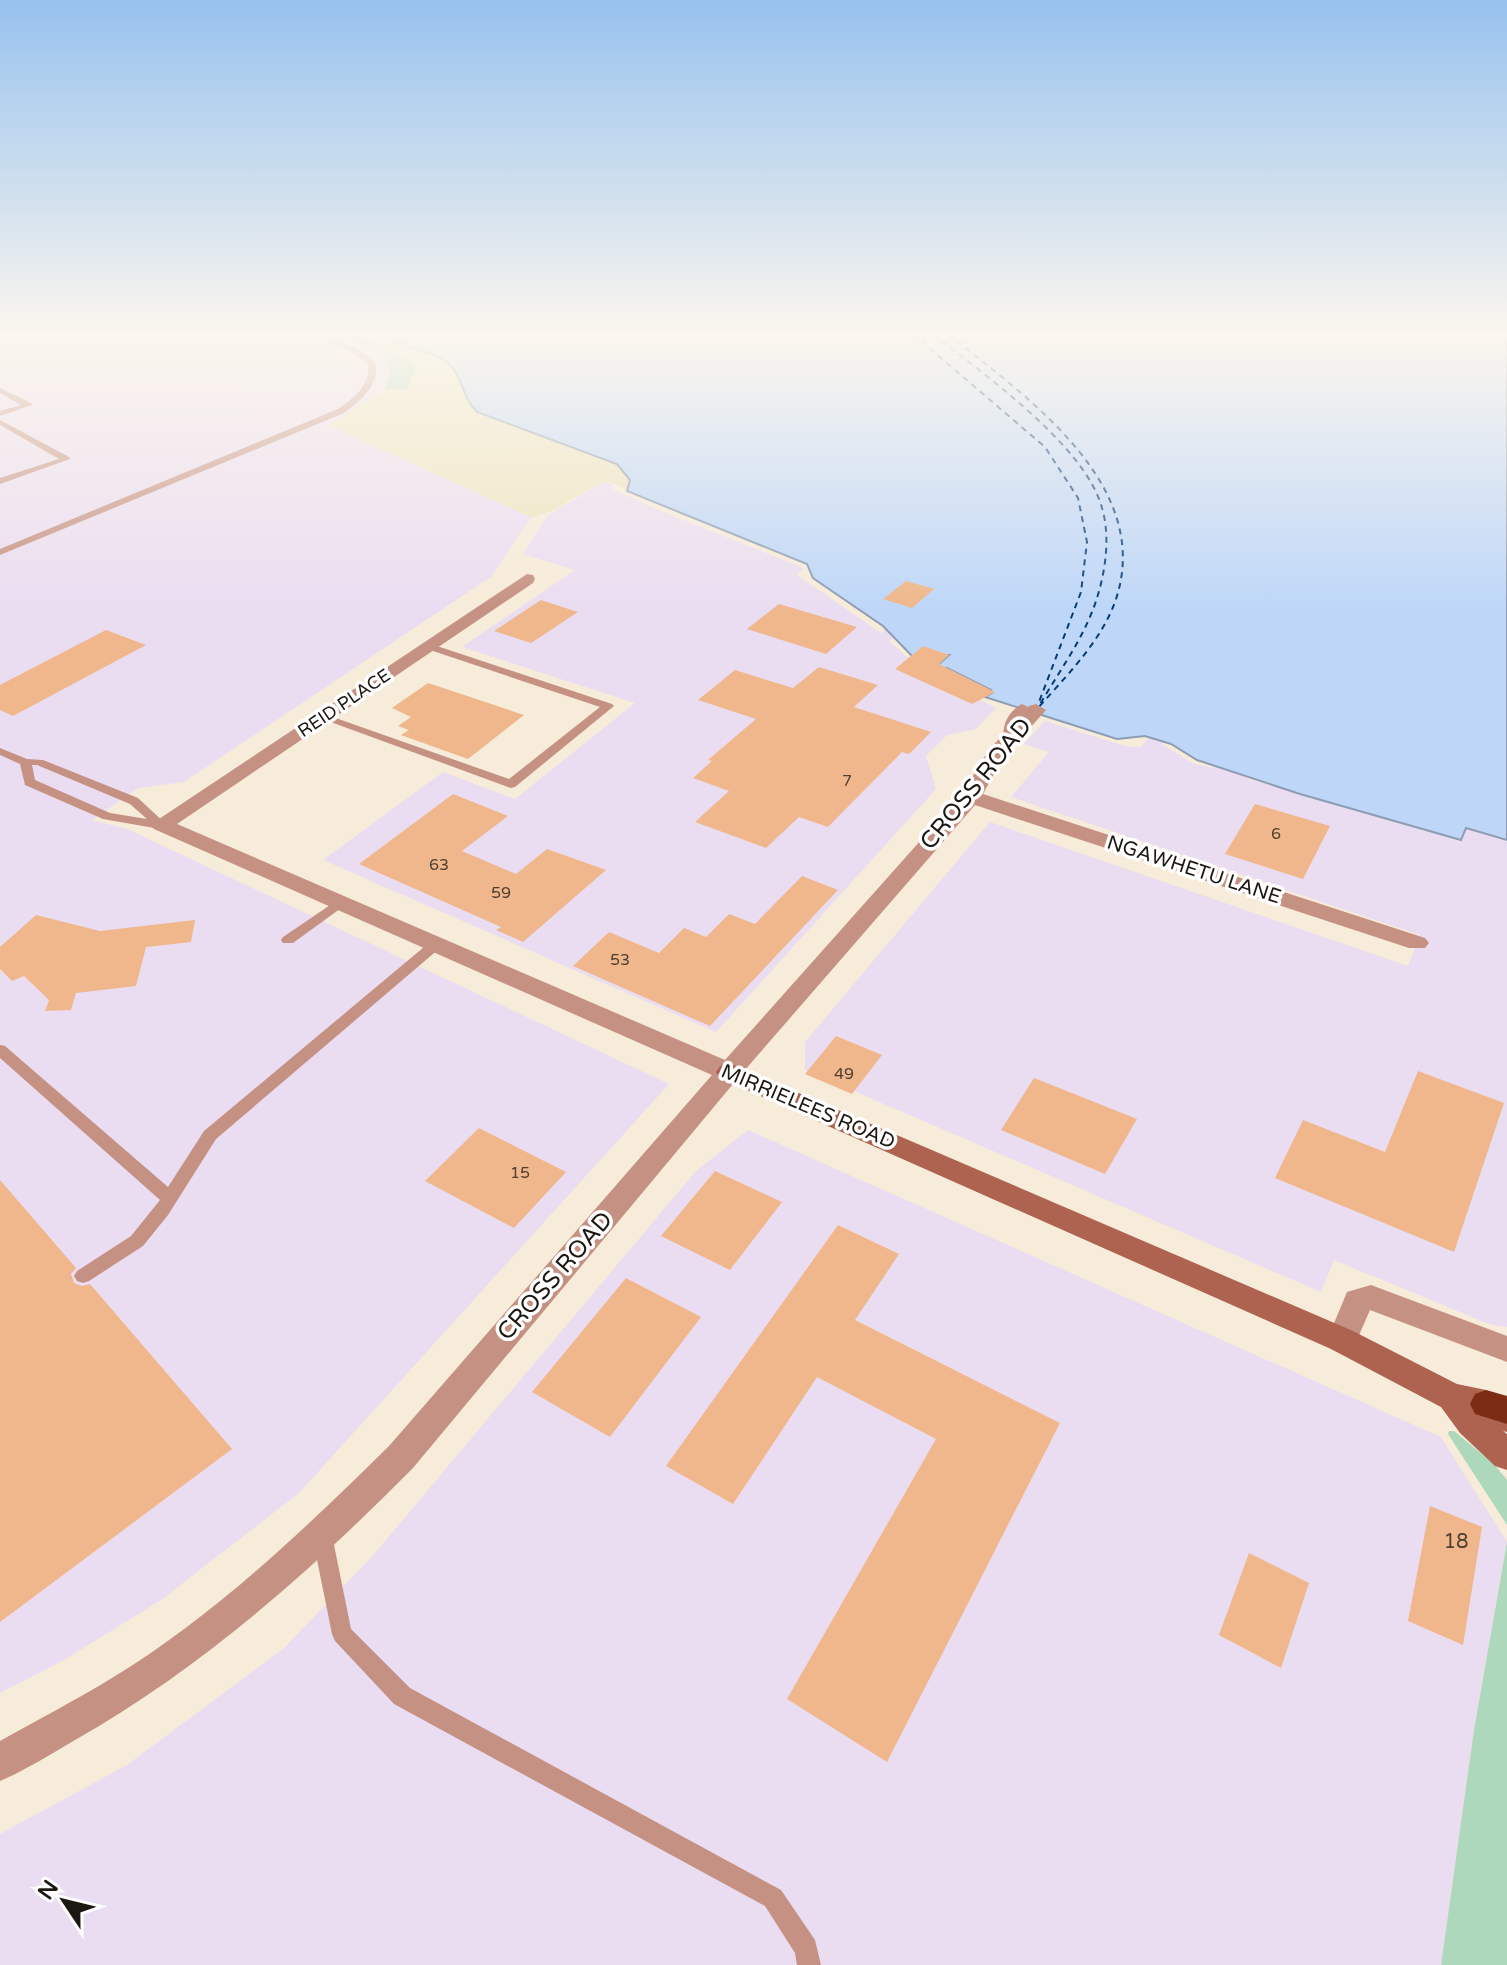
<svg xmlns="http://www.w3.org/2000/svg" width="1507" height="1965" viewBox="0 0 1507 1965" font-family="'Varela Round',sans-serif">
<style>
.industrial{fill:#ebddf1;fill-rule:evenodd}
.green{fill:#aed8bb}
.sand{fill:#ede3be}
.water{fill:#bed7f8;stroke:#8d9db3;stroke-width:2}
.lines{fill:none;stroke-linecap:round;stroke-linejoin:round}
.ferry{stroke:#033b79;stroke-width:2;stroke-dasharray:6 5;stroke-linecap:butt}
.building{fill:#efb78b}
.lane{fill:#c59183;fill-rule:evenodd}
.street{fill:#c59183;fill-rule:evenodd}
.secondary{fill:#ad634f;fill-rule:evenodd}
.highway{fill:#7d2c14;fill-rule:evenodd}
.labels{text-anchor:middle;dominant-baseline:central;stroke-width:7;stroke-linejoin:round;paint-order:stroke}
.number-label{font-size:16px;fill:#503f30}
.far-street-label{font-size:18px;fill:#1b1711;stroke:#fff}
.street-label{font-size:20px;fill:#1b1711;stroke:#fff}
.near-number-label{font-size:20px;fill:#503f30}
.near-street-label{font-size:24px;fill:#1b1711;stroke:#fff}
</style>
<rect width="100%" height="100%" fill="#f7ebd9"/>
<path class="industrial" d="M 0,334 L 336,334 L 384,355 L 390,372 L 385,390 L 328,425 L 531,517 L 492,576 L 184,782 L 138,788 L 92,820 L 127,829 L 669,1084 L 299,1493 L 161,1600 L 64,1660 L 0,1693 Z
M 601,483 L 614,484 L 612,489 L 661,511 L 804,568 L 797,575 L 881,633 L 907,613 L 923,612 L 889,641 L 908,658 L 923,646 L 949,655 L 932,670 L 938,671 L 946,667 L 991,690 L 992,693 L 981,700 L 996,708 L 976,729 L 947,735 L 926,756 L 936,789 L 716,1032 L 323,860 L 443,772 L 515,799 L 635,703 L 462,647 L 575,570 L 523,554 L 547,516 Z
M 1146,712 L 1302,757 L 1300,759 L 1263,749 L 1245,778 L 1460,840 L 1465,828 L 1507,840 L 1507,1327 L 1489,1324 L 1334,1260 L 1321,1292 L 805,1070 L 805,1042 L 990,822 L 1408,966 L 1420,935 L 1011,797 L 1049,752 L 1024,744 L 1045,721 L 1128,747 L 1141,747 L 1157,725 L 1154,720 L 1142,717 ZM 1171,731 L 1195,738 L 1201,731 L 1232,740 L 1213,768 L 1192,763 L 1162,744 Z
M 748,1130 L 1441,1437 L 1507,1542 L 1474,1730 L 1441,1965 L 0,1965 L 0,1834 L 127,1765 L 284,1648 L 370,1559 L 696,1171 Z"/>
<path class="green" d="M 336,334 C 365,334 394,347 417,365 L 408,389 L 385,390 L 390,372 L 384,355 Z
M 1449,1431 L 1454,1431 L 1494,1464 L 1507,1480 L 1507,1525 L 1448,1434 Z
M 1507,1542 L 1507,1965 L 1441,1965 L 1474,1730 Z"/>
<path class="sand" d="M 362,334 C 375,334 437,354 448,362 C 463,375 462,398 477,412 L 617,464 L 630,480 L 627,491 C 621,488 616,483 609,482 C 595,480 556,515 531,517 L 327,425 C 356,410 375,390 408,389 L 416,365 Z"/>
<path class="water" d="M 377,334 L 1507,334 L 1507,840 L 1466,828 L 1461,840 L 1300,794 L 1197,760 L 1171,744 L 1145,736 L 1117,739 L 985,697 L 992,693 L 991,690 L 947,668 L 931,671 L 949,655 L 912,656 L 883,626 L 813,578 L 807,564 L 627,491 L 630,480 L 617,464 L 477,412 C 462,398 463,376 448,363 C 432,349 397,346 377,334 Z"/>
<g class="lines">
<path class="ferry" d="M 913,334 L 1045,447 L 1078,498 L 1087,542 L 1081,592 L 1039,702
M 933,334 C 983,374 1085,445 1102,508 C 1111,538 1105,575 1095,604 C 1082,641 1058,673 1039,706
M 948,334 C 1025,396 1154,484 1116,599 C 1102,641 1066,676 1038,708"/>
</g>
<path class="building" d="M 906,581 L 934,589 L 912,608 L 883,599 Z
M 541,600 L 578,612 L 531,643 L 494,631 Z
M 779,604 L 857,627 L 826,654 L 747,629 Z
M 106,630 L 146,645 L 13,716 L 0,710 L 0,685 Z
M 923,646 L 949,655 L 939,664 L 995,692 L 972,704 L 895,669 Z
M 819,667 L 878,685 L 854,707 L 931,732 L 909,754 L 902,752 L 828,827 L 799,817 L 766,848 L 695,822 L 729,791 L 693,778 L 712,761 L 708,760 L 756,719 L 698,700 L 735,670 L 793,688 Z
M 428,683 L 524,715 L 468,759 L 401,735 L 409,730 L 398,726 L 411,717 L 392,708 Z
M 453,794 L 508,816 L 462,851 L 516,874 L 547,849 L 606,870 L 523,942 L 496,930 L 501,927 L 359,864 Z
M 1255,804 L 1330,826 L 1303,879 L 1225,854 Z
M 802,876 L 838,890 L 710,1026 L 573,966 L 609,932 L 659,953 L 684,928 L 706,937 L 729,914 L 755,924 Z
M 36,915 L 100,931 L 195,920 L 191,942 L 146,947 L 136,986 L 76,993 L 71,1010 L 45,1011 L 49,1000 L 24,976 L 12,981 L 0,969 L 0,947 Z
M 836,1036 L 882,1055 L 852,1094 L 805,1074 Z
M 1418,1071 L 1504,1103 L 1454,1252 L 1275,1178 L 1303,1120 L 1385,1152 Z
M 1034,1078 L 1137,1119 L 1105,1174 L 1001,1130 Z
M 479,1128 L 566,1172 L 514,1228 L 425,1181 Z
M 715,1171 L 782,1202 L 730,1270 L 661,1236 Z
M 0,1180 L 76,1268 L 71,1274 L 74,1283 L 82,1286 L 90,1284 L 232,1449 L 0,1622 Z
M 838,1225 L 899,1254 L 855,1320 L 1060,1423 L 887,1762 L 787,1699 L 936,1439 L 817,1377 L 733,1504 L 666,1466 Z
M 626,1278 L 701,1317 L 610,1437 L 532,1392 Z
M 1430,1506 L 1482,1527 L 1463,1645 L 1408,1621 Z
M 1249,1553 L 1309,1583 L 1281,1668 L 1219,1635 Z"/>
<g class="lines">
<path class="lane" d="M 311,334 C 333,334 361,348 376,364 C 378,387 361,400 344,413 L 0,555 L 0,549 L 338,409 C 354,398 370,386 368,365 L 357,355 Z
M 0,388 L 31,403 L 32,405 L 0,416 L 0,411 L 21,405 L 0,393 Z
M 0,420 L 69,457 L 70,459 L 0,484 L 0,478 L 59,459 L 0,425 Z
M 428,643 L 612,704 L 614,706 L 515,787 L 511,788 L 317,717 L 319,715 L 327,715 L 509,779 L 600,707 L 424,648 L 423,646 Z
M 1022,704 L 1028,707 L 1016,722 L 1014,741 L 1008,744 L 1004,743 C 1001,727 1007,712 1022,704 Z
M 0,748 L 27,759 L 43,760 L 138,798 L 167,825 L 160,829 L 103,819 L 25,785 L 20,764 L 0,755 ZM 32,765 L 37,765 L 130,804 L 147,819 L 110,813 L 35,780 Z
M 339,899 L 346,903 L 344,906 L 293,943 L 283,943 L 281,940 L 283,937 Z
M 435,941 L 440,942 L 442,945 L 440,948 L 216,1139 L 168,1215 L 143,1246 L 89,1281 L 83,1283 L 77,1281 L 74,1276 L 77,1271 L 131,1236 L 160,1200 L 0,1058 L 0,1045 L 5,1046 L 168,1187 L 204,1131 L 430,942 Z
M 322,1526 L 329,1528 L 332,1535 L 351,1629 L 410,1688 L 781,1890 L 815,1940 L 821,1965 L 797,1965 L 795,1953 L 765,1906 L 394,1704 L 335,1641 L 332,1634 L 312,1535 L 315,1528 Z"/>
<path class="street" d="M 527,574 L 533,575 L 535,579 L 533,583 L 177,824 L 725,1060 L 962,794 L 988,751 L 1029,706 L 1036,704 L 1046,710 L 1003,758 L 983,794 L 1425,938 L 1429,943 L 1425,948 L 1409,948 L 975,805 L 738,1078 L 413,1468 C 310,1572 203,1667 75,1740 C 51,1754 26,1770 0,1781 L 0,1741 C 37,1720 76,1700 112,1678 C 214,1616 305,1529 389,1446 L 712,1075 L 154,829 L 150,825 Z
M 1371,1285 L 1507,1336 L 1507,1362 L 1370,1310 L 1353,1349 L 1342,1353 L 1331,1349 L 1327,1340 L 1347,1292 Z"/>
<path class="secondary" d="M 729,1063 L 1353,1331 L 1457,1384 L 1486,1390 L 1507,1401 L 1507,1432 L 1503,1431 L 1507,1434 L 1507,1470 L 1495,1466 L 1460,1433 L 1441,1407 L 1331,1349 L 720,1078 L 716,1072 L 720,1066 Z"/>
<path class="highway" d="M 1486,1390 L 1507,1396 L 1507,1424 L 1475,1414 L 1470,1404 L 1475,1394 Z"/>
</g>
<linearGradient id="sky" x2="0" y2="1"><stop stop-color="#97c2ee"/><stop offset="0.55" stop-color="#fbf6ee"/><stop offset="1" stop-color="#fbf6ee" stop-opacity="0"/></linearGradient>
<rect width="1507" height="609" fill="url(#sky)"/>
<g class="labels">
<g class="number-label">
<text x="847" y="781">7</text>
<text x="1276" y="834">6</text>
<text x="439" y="865">63</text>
<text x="501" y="893">59</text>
<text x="620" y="960">53</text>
<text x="844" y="1074">49</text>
<text x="520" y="1173">15</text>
</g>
<g class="far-street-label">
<text transform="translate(344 703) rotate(-34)">REID PLACE</text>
</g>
<g class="street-label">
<text transform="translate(1194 870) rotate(18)">NGAWHETU LANE</text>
<text transform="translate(808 1107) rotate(23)">MIRRIELEES ROAD</text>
</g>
<g class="near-number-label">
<text x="1456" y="1542">18</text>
</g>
<g class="near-street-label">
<text transform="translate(976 784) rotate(-51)">CROSS ROAD</text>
<text transform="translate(555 1276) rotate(-49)">CROSS ROAD</text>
</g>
</g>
<g transform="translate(64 1901) rotate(305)" stroke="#ffffff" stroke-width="6" paint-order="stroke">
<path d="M0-6L14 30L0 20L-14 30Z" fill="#1b1711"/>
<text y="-12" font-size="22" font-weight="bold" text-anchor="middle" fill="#1b1711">N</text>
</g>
</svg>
